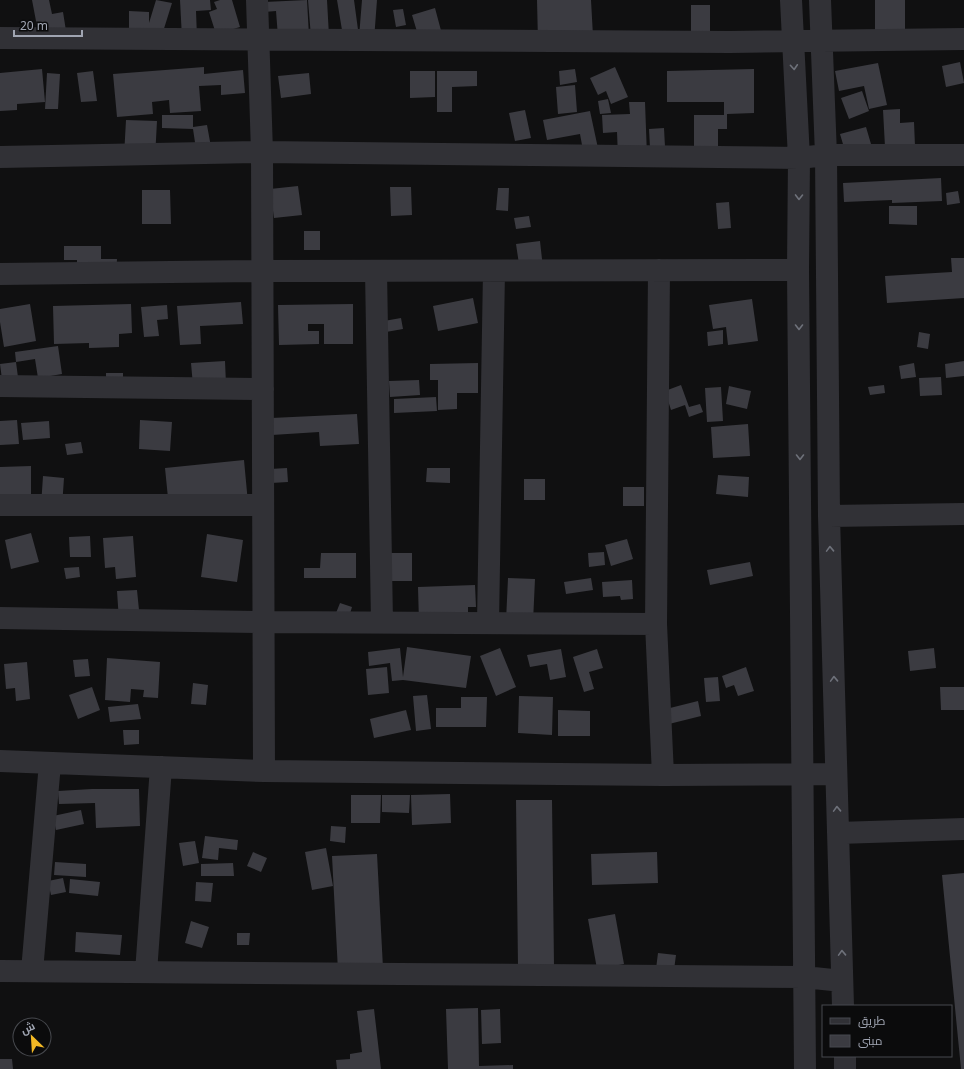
<svg xmlns="http://www.w3.org/2000/svg" width="964" height="1069" viewBox="0 0 964 1069" font-family="'Noto Sans',Cairo,sans-serif">
<style>
.building{fill:#3b3b41}
.lines{fill:none;stroke-linecap:round;stroke-linejoin:round}
.minor{stroke:#313136;stroke-width:22}
.oneway{stroke:#6e717a}
</style>
<rect width="100%" height="100%" fill="#101011"/>
<path class="building" d="M 32,0 L 49,0 L 52,14 L 63,12 L 67,37 L 40,42 Z
M 156,0 L 172,3 L 162,35 L 129,40 L 129,11 L 149,12 L 149,23 Z
M 180,0 L 210,0 L 211,10 L 196,11 L 197,37 L 182,38 Z
M 220,0 L 232,0 L 240,27 L 216,34 L 209,12 L 217,9 L 214,2 Z
M 307,0 L 309,36 L 278,37 L 276,11 L 264,12 L 264,2 Z
M 308,0 L 327,0 L 329,36 L 311,37 Z
M 337,0 L 354,0 L 359,37 L 362,0 L 377,0 L 374,40 L 344,42 Z
M 537,0 L 591,0 L 593,36 L 538,42 Z
M 875,0 L 905,0 L 905,33 L 875,33 Z
M 691,5 L 710,5 L 710,38 L 691,38 Z
M 435,8 L 443,38 L 421,45 L 412,15 Z
M 403,9 L 406,25 L 396,27 L 393,10 Z
M 960,62 L 964,83 L 946,87 L 942,66 Z
M 878,63 L 887,105 L 869,109 L 864,86 L 839,91 L 835,71 Z
M 204,67 L 204,74 L 243,70 L 245,93 L 221,95 L 221,85 L 199,86 L 201,111 L 170,113 L 169,100 L 152,102 L 153,114 L 117,117 L 113,74 Z
M 615,67 L 628,97 L 611,104 L 606,91 L 598,95 L 590,78 Z
M 42,69 L 45,102 L 17,104 L 17,110 L 0,111 L 0,73 Z
M 575,69 L 577,82 L 560,85 L 559,71 Z
M 754,69 L 754,113 L 727,114 L 727,129 L 718,129 L 718,156 L 694,156 L 694,115 L 724,115 L 724,102 L 667,102 L 667,71 Z
M 93,71 L 97,101 L 81,102 L 77,73 Z
M 410,71 L 435,71 L 435,97 L 410,98 Z
M 437,71 L 477,71 L 477,86 L 452,87 L 452,112 L 437,112 Z
M 47,73 L 60,74 L 58,109 L 45,109 Z
M 309,73 L 311,94 L 281,98 L 278,76 Z
M 575,85 L 577,112 L 558,114 L 556,87 Z
M 862,91 L 869,111 L 849,119 L 841,98 Z
M 608,99 L 611,113 L 600,114 L 598,101 Z
M 629,102 L 645,102 L 647,156 L 618,157 L 617,132 L 603,133 L 602,115 L 630,114 Z
M 900,109 L 900,123 L 914,122 L 915,146 L 885,147 L 883,110 Z
M 525,110 L 531,138 L 515,141 L 509,113 Z
M 590,111 L 599,153 L 584,156 L 580,134 L 547,140 L 543,120 Z
M 162,115 L 193,115 L 193,127 L 207,125 L 211,147 L 196,149 L 193,129 L 162,128 Z
M 126,120 L 157,121 L 155,158 L 124,156 Z
M 866,127 L 871,144 L 845,151 L 840,134 Z
M 664,128 L 665,147 L 650,148 L 649,129 Z
M 941,178 L 942,201 L 892,203 L 892,200 L 844,202 L 843,183 Z
M 298,186 L 302,215 L 274,218 L 270,189 Z
M 390,187 L 411,187 L 412,215 L 391,216 Z
M 498,188 L 509,188 L 508,211 L 496,210 Z
M 142,190 L 170,190 L 171,224 L 142,224 Z
M 958,191 L 960,203 L 947,205 L 946,193 Z
M 729,202 L 731,228 L 718,229 L 716,203 Z
M 889,206 L 917,206 L 917,225 L 889,224 Z
M 529,216 L 531,227 L 516,229 L 514,218 Z
M 304,231 L 320,231 L 320,250 L 304,250 Z
M 540,241 L 543,268 L 520,271 L 516,244 Z
M 64,246 L 101,246 L 101,259 L 117,259 L 116,277 L 77,276 L 77,260 L 64,260 Z
M 951,258 L 964,258 L 964,298 L 887,303 L 885,276 L 952,272 Z
M 473,298 L 478,323 L 438,331 L 433,306 Z
M 752,299 L 758,341 L 728,345 L 726,327 L 713,329 L 709,305 Z
M 241,302 L 243,324 L 200,326 L 201,344 L 180,345 L 177,306 Z
M 30,304 L 36,341 L 4,347 L 0,322 L 0,309 Z
M 131,304 L 132,333 L 119,334 L 119,347 L 89,348 L 89,343 L 54,344 L 53,306 Z
M 353,304 L 353,344 L 324,344 L 324,324 L 308,324 L 308,331 L 319,331 L 319,344 L 279,345 L 278,305 Z
M 167,305 L 168,319 L 157,320 L 159,336 L 144,337 L 141,307 Z
M 401,318 L 403,329 L 386,332 L 384,321 Z
M 723,330 L 723,344 L 708,346 L 707,332 Z
M 919,332 L 930,334 L 928,349 L 917,347 Z
M 58,346 L 62,374 L 38,378 L 35,359 L 16,362 L 15,352 Z
M 225,361 L 226,384 L 193,386 L 191,363 Z
M 964,361 L 964,376 L 946,378 L 945,364 Z
M 16,362 L 19,385 L 3,387 L 0,364 Z
M 478,363 L 478,393 L 457,393 L 457,409 L 438,410 L 438,380 L 430,380 L 430,364 Z
M 914,363 L 916,377 L 901,379 L 899,366 Z
M 106,373 L 123,373 L 123,390 L 106,390 Z
M 941,377 L 942,395 L 920,396 L 919,378 Z
M 419,380 L 420,395 L 390,397 L 389,381 Z
M 681,385 L 689,407 L 700,404 L 703,412 L 689,417 L 685,405 L 671,410 L 665,391 Z
M 884,385 L 885,393 L 870,395 L 868,387 Z
M 729,386 L 751,391 L 747,409 L 726,404 Z
M 721,387 L 723,421 L 707,422 L 705,388 Z
M 436,397 L 437,411 L 394,413 L 394,399 Z
M 357,414 L 359,444 L 320,446 L 319,432 L 272,435 L 271,418 Z
M 17,420 L 19,444 L 0,445 L 0,421 Z
M 140,420 L 172,422 L 170,451 L 139,449 Z
M 49,421 L 50,438 L 23,440 L 21,423 Z
M 748,424 L 750,456 L 713,458 L 711,427 Z
M 81,442 L 83,453 L 67,455 L 65,444 Z
M 244,460 L 248,503 L 169,508 L 165,468 Z
M 31,466 L 31,509 L 0,509 L 0,467 Z
M 287,468 L 288,482 L 271,483 L 270,469 Z
M 427,468 L 450,468 L 450,483 L 426,482 Z
M 718,475 L 749,477 L 748,497 L 716,494 Z
M 43,476 L 64,478 L 62,507 L 41,506 Z
M 524,479 L 545,479 L 545,500 L 524,500 Z
M 623,487 L 644,487 L 644,506 L 623,506 Z
M 31,533 L 39,562 L 11,569 L 5,540 Z
M 207,534 L 243,540 L 237,582 L 201,577 Z
M 90,536 L 91,557 L 70,557 L 69,537 Z
M 133,536 L 136,577 L 116,579 L 115,567 L 105,568 L 103,538 Z
M 627,539 L 633,559 L 611,566 L 605,545 Z
M 604,552 L 605,565 L 589,567 L 588,553 Z
M 321,553 L 356,553 L 356,578 L 304,578 L 304,568 L 320,568 Z
M 388,553 L 412,553 L 412,581 L 388,581 Z
M 750,562 L 753,576 L 710,585 L 707,570 Z
M 79,567 L 80,577 L 66,579 L 64,568 Z
M 508,578 L 535,579 L 533,622 L 506,621 Z
M 591,578 L 593,590 L 566,594 L 564,582 Z
M 632,580 L 633,599 L 621,600 L 620,596 L 603,597 L 602,582 Z
M 475,585 L 476,607 L 468,607 L 468,622 L 419,623 L 418,587 Z
M 137,590 L 140,620 L 119,621 L 117,591 Z
M 340,603 L 352,607 L 349,617 L 336,613 Z
M 407,647 L 471,656 L 466,688 L 403,680 L 392,681 L 390,663 L 369,666 L 368,652 L 400,648 L 403,677 Z
M 500,648 L 516,687 L 496,696 L 480,656 Z
M 934,648 L 936,668 L 910,671 L 908,651 Z
M 561,649 L 566,677 L 550,680 L 547,664 L 530,667 L 527,655 Z
M 597,649 L 603,668 L 589,672 L 594,689 L 584,692 L 573,657 Z
M 107,658 L 160,662 L 158,698 L 143,697 L 144,690 L 131,689 L 130,702 L 105,700 Z
M 88,659 L 90,676 L 75,677 L 73,660 Z
M 27,662 L 30,699 L 16,701 L 15,688 L 6,689 L 4,664 Z
M 387,667 L 389,693 L 368,695 L 366,669 Z
M 746,667 L 754,691 L 738,696 L 734,685 L 726,688 L 722,676 Z
M 718,677 L 720,701 L 706,702 L 704,678 Z
M 193,683 L 208,685 L 206,705 L 191,704 Z
M 92,687 L 100,710 L 78,719 L 69,695 Z
M 940,687 L 964,687 L 964,710 L 941,710 Z
M 427,695 L 431,729 L 416,731 L 413,696 Z
M 519,696 L 553,697 L 552,735 L 518,733 Z
M 461,697 L 487,697 L 486,727 L 436,727 L 436,708 L 461,708 Z
M 698,701 L 701,716 L 669,724 L 666,709 Z
M 138,704 L 141,719 L 110,722 L 108,707 Z
M 406,710 L 411,730 L 374,738 L 370,719 Z
M 558,710 L 590,711 L 590,736 L 558,736 Z
M 123,730 L 139,730 L 139,744 L 124,745 Z
M 92,789 L 139,789 L 140,826 L 96,828 L 95,803 L 59,804 L 58,791 Z
M 450,794 L 451,823 L 412,825 L 411,795 Z
M 351,795 L 381,795 L 380,823 L 351,823 Z
M 382,795 L 410,795 L 409,813 L 382,812 Z
M 516,800 L 552,800 L 554,966 L 518,967 Z
M 81,810 L 84,824 L 56,830 L 53,816 Z
M 331,826 L 346,827 L 345,843 L 330,841 Z
M 205,836 L 238,840 L 237,850 L 219,848 L 218,860 L 202,858 Z
M 195,841 L 199,863 L 183,866 L 179,843 Z
M 326,848 L 333,886 L 312,890 L 305,852 Z
M 253,852 L 267,858 L 261,872 L 247,866 Z
M 657,852 L 658,883 L 592,885 L 591,854 Z
M 377,854 L 383,968 L 338,971 L 332,856 Z
M 55,862 L 86,864 L 86,877 L 54,875 Z
M 233,863 L 234,876 L 201,876 L 201,864 Z
M 964,873 L 964,1069 L 961,1069 L 942,875 Z
M 63,878 L 66,892 L 51,895 L 48,881 Z
M 70,879 L 100,882 L 98,896 L 69,893 Z
M 196,882 L 213,883 L 211,902 L 195,901 Z
M 615,914 L 624,964 L 597,969 L 588,919 Z
M 191,921 L 209,927 L 202,948 L 185,943 Z
M 76,932 L 122,935 L 120,955 L 75,952 Z
M 237,933 L 250,933 L 249,945 L 237,945 Z
M 658,953 L 676,955 L 674,970 L 656,969 Z
M 478,1008 L 479,1066 L 513,1065 L 513,1069 L 448,1069 L 446,1009 Z
M 374,1009 L 381,1069 L 337,1069 L 336,1060 L 350,1059 L 350,1054 L 362,1052 L 357,1011 Z
M 500,1009 L 501,1043 L 482,1044 L 481,1010 Z
M 0,1059 L 12,1059 L 13,1069 L 0,1069 Z"/>
<g class="lines">
<path class="minor" d="M 257,0 L 262,152 L 264,771
M 791,0 L 799,158 L 798,270 L 805,1069
M 820,0 L 826,155 L 829,516 L 843,1006
M 0,38 L 730,42 L 964,39
M 0,157 L 262,152 L 799,158 L 826,155 L 964,155
M 659,270 L 656,624 L 663,775
M 376,271 L 382,622
M 0,274 L 263,271 L 798,270
M 0,386 L 263,389
M 0,505 L 263,505
M 829,516 L 964,514
M 0,618 L 264,622 L 656,624
M 488,623 L 494,271
M 0,761 L 264,771 L 663,775 L 836,774
M 838,833 L 964,829
M 0,971 L 804,977 L 842,981
M 32,971 L 50,763
M 146,972 L 161,767
M 845,1056 L 845,1069"/>
</g>
<defs><path id="oneway-chevron" d="M-2-3.5L2.5 0L-2 3.5" fill="none" stroke-width="1.6" stroke-linecap="round" stroke-linejoin="round"/></defs>
<g class="oneway">
<use href="#oneway-chevron" transform="translate(794 67) rotate(86)"/>
<use href="#oneway-chevron" transform="translate(799 197) rotate(91)"/>
<use href="#oneway-chevron" transform="translate(799 327) rotate(90)"/>
<use href="#oneway-chevron" transform="translate(800 457) rotate(90)"/>
<use href="#oneway-chevron" transform="translate(830 549) rotate(-92)"/>
<use href="#oneway-chevron" transform="translate(834 679) rotate(-92)"/>
<use href="#oneway-chevron" transform="translate(837 809) rotate(-92)"/>
<use href="#oneway-chevron" transform="translate(842 953) rotate(-92)"/>
</g>
<rect x="822" y="1005" width="130" height="52" fill="#0b0b0c" stroke="#47494e"/>
<rect x="830" y="1018" width="20" height="6" fill="#313136" stroke="#47494e"/>
<text x="858" y="1025" font-size="12" fill="#a0a5b2">طريق</text>
<rect x="830" y="1035" width="20" height="12" fill="#3b3b41" stroke="#47494e"/>
<text x="858" y="1045" font-size="12" fill="#a0a5b2">مبنى</text>
<g transform="translate(32 1037) rotate(335)"><circle r="19" fill="#0b0b0c" stroke="#47494e"/>
<path d="M0-3L7 15L0 10L-7 15Z" fill="#f3b925"/>
<text y="-6" font-size="11" font-weight="bold" text-anchor="middle" fill="#a0a5b2">ش</text>
</g>
<path d="M14 30v6h68v-6" fill="none" stroke="#a0a5b2" stroke-width="2"/>
<text x="20" y="30" font-size="12" fill="#a0a5b2" stroke="#0b0b0c" stroke-width="3" paint-order="stroke">20 m</text>
</svg>
